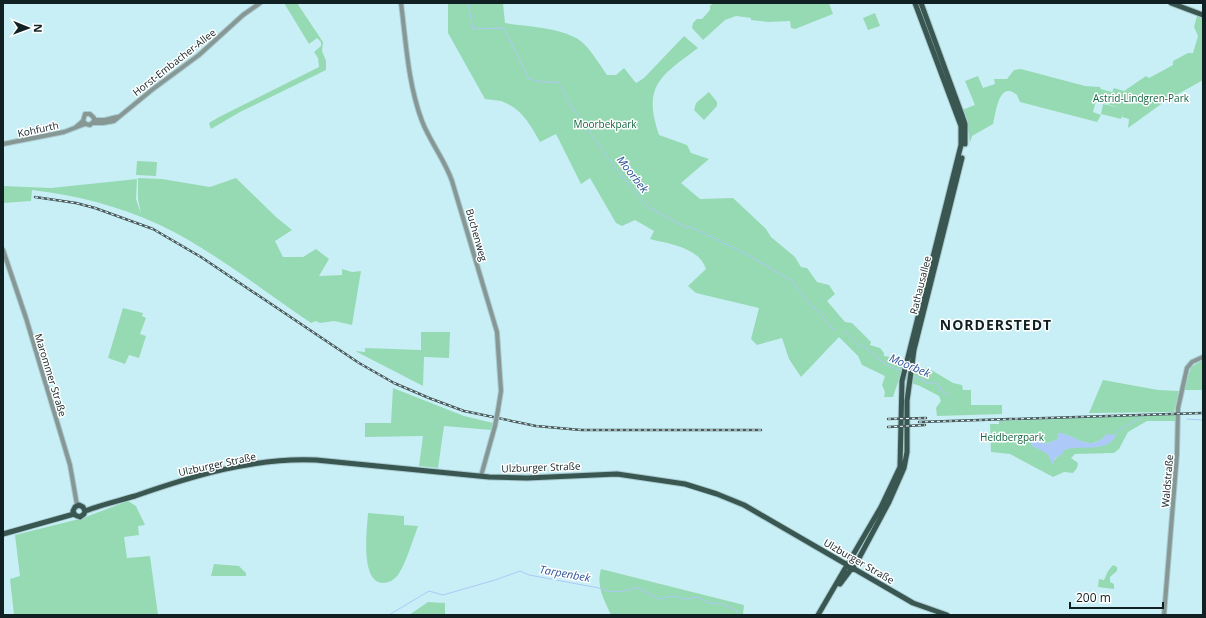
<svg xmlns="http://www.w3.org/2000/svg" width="1206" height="618" viewBox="0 0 1206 618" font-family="'Open Sans',sans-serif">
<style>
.green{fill:#96dab3;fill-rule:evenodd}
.water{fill:#adc9f7}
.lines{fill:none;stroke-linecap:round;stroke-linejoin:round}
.stream{stroke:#adc9f7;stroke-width:1}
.minor-casing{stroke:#a8cad0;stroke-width:6}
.major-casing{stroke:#a8cad0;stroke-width:7}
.minor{stroke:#879794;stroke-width:4}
.major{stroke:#395651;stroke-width:5}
.rail-casing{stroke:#455b5e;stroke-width:2.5}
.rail{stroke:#fff;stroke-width:1;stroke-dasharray:3;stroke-linecap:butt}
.minor-bridge-casing{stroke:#a8cad0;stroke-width:6;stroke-linecap:butt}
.minor-bridge{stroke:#879794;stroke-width:4}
.labels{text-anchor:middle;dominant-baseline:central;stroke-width:3;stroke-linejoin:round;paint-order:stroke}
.street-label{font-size:10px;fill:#112022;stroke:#fff}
.park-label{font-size:10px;fill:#136440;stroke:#fff}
.water-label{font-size:11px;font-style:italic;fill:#2c5397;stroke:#fff}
.district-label{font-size:14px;font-weight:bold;letter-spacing:1px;fill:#112022;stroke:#fff}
</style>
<rect width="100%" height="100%" fill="#c9eff6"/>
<path class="green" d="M 284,3 L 297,3 L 323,42 L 322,51 L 326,61 L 326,70 L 240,112 L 211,129 L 209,123 L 219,117 L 319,67 L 318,58 L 314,52 L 321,46 L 321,42 L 317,38 L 309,44 Z
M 448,3 L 503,3 L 505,23 C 528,27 557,27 578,39 C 590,47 599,64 607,75 L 616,75 L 624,68 L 636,83 L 644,78 L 684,36 L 698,48 C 661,76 642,85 659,135 L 687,145 L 691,153 L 709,159 L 681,183 L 700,199 L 733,198 L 766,229 L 771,237 L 795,257 L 801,267 L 807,268 L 817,282 L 829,285 L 835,294 L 827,301 L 845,322 L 852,323 L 871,342 L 870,345 L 880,348 L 884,353 L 884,356 L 899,358 L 902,366 L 928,368 L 953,383 L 962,385 L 963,390 L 971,390 L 971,405 L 1002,405 L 1002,414 L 937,416 L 936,408 L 941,401 L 939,396 L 920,386 L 899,379 L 893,397 L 884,397 L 885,392 L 882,385 L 885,376 L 862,365 L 858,356 L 839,337 L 801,377 L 789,359 L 782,338 L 757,345 L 751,339 L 759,308 L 696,293 L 688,286 L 706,269 C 699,247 669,244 650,239 L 654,231 L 635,220 L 622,226 L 616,223 L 590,178 L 581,184 L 556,134 L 540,142 C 530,124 521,108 501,101 C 496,100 490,100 485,99 L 448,33 Z
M 713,3 L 829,3 L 833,14 L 795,29 L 791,28 L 790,21 L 768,22 L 751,20 L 751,18 L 736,16 L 725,20 L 703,40 L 692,28 L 693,23 L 697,19 L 702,19 L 710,10 L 710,6 Z
M 875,13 L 880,26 L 868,30 L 863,18 Z
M 1197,16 L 1203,18 L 1203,80 L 1164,102 L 1128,128 L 1129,119 L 1122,117 L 1124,109 L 1121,119 L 1101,114 L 1103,104 L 1121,108 L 1096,101 L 1093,112 L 1101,115 L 1097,122 L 1020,102 L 1017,95 C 999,80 996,112 993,124 L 972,136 L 970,143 L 968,129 L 962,110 L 975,105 L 965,81 L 978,76 L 983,88 L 995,84 L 994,79 L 1007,79 L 1014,70 L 1021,69 L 1085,86 L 1100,87 L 1101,89 L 1112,92 L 1114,88 L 1124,91 L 1146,76 L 1149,78 L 1173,65 L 1173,61 L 1188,53 L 1193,53 L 1198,36 L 1194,27 Z
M 709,92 L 717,102 L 717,106 L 704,120 L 694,110 L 696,103 Z
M 137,161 L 157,162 L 156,176 L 136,175 Z
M 138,178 L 162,179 L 210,187 L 236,178 L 276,217 L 292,230 L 275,241 L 283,257 L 303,257 L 316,249 L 329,259 L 319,276 L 342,275 L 342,269 L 352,272 L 361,271 L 352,325 L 334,321 L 320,323 L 316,321 L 311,323 C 262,290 214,251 160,225 C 119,206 76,195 32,190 L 31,201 L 3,203 L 3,186 L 51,188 L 137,179 L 136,199 L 141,214 L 138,199 Z
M 123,308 L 143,313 L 142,316 L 146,318 L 140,334 L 146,336 L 139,358 L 129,355 L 125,364 L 108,358 Z
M 421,332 L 450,332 L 449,358 L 424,357 L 423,386 L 355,351 L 365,352 L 365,348 L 421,350 Z
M 1203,360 L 1203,390 L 1184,390 L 1191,367 Z
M 1103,380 L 1158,390 L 1179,391 L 1174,412 L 1089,413 Z
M 393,388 L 464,416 L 493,423 L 491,430 L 444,426 L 438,468 L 419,466 L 423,436 L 365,437 L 365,423 L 391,423 Z
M 1175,415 L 1175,421 L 1147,421 L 1128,432 L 1119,449 L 1114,453 L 1075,454 L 1071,458 L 1078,463 L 1077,468 L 1073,473 L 1064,472 L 1053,477 L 1010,454 L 991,452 L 990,424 L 999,424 L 999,421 ZM 1059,433 C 1063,434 1068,435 1072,437 C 1085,444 1096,447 1107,434 L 1098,447 L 1072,447 L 1064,450 L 1054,460 L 1048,454 L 1037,447 L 1038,440 L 1047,444 L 1050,442 L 1057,440 Z
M 128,501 L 136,506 L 145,525 L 138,526 L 139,535 L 124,537 L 127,558 L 150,556 L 158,615 L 14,615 L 10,579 L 20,576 L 15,535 L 83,518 Z
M 368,513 L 404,516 L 404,525 L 418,526 C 412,542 407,561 398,575 C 394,580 389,583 382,583 C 360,581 367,529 368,513 Z
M 214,564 L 239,566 L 246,573 L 246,576 L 211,576 Z
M 1113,565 L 1117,567 L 1117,571 L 1110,577 L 1110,582 L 1114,584 L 1114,589 L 1098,587 L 1099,579 L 1104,580 L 1108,571 Z
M 601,569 L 744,605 L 743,615 L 611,615 C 604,599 596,587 601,569 Z
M 428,602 L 445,603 L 445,615 L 409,615 Z"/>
<path class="water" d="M 1059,432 C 1063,434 1068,435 1072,437 C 1085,443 1095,448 1107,434 L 1116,435 C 1108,454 1080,444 1064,450 L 1061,455 L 1055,458 L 1054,462 L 1052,464 L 1048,454 L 1032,446 L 1029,440 L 1031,438 L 1047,444 L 1050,442 L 1057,440 Z"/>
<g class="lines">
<path class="stream" d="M 468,3 L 473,29 L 504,28 L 529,79 L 541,82 L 558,82 L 572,108 L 617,170 L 648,207 L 685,227 L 691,227 L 748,255 L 792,281 L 811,306 L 818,311 L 831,328 L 835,330
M 844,332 C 851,334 853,340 858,345 C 861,347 864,346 866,348 C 878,359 887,367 903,371
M 913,376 L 924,380 L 926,383 L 935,383 L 940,386 L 941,391 L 950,396
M 1187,419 L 1203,420
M 1116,434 L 1119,430 L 1141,418
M 389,615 L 429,591 L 443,595 L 495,580 L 520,571 L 529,575 L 599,588 C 609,594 626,592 636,587 L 659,599 L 672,596 L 686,599 L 698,597 L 709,603 L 723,604 L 736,610 L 738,615"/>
<g class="minor-casing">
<path id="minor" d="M 401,3 C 406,42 408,84 422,121 C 430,142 445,160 452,181 L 497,332 L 501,391 L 498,410
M 94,120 L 105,120 L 117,117
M 93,123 L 103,123 L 114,121 L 153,89 L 199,55 L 243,15 L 260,3
M 76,127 L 83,121 L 85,114 L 90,114 L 94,118 L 94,121 L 90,125 L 86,124 L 83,121
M 3,144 L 64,132 L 85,124
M 3,250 L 26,318 L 70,465 L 77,505
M 481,476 L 495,426
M 1164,615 L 1177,454 L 1178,408 L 1187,368 L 1192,362 L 1203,357"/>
</g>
<g class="major-casing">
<path id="major" d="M 921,3 L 962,115 L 965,124 L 965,144
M 1171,3 L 1203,15
M 85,511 L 83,507 L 79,505 L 75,507 L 73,511 L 75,515 L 80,517 L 84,514 L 85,511 C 101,505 118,501 135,496 C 192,476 255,457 316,460 L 489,477 L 527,478 L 617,474 L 685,484 L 717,494 L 744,505 L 913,603 L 947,615
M 3,534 L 74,514
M 840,584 L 858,560 L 889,502 L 904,468 L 907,452 L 907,401 L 914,350 L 962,158
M 818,615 L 881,507 L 900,467 L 902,381 L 961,145 L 961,126 L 915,3"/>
</g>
<use href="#minor" class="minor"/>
<use href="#major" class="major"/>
<g class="rail-casing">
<path id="rail" d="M 35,197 L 76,203 L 95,208 L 153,229 L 201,257 L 359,363 L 394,383 L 429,398 L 464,411 L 536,426 L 581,430 L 761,430
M 888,419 L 926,418
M 919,422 L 1203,413
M 888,427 L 925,425"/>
</g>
<use href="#rail" class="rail"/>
<g class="minor-bridge-casing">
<path id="minor-bridge" d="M 495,426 L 498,410"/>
</g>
<use href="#minor-bridge" class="minor-bridge"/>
</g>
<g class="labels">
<g class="street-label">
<text transform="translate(174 62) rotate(-38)">Horst-Embacher-Allee</text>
<text transform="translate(38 129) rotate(-12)">Kohfurth</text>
<text transform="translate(477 235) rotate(74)">Buchenweg</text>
<text transform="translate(920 285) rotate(-76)">Rathausallee</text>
<text transform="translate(51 375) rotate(73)">Marommer Straße</text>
<text transform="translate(217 464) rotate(-12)">Ulzburger Straße</text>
<text transform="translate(541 467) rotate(-2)">Ulzburger Straße</text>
<text transform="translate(1167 481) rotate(-85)">Waldstraße</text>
<text transform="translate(859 561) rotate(30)">Ulzburger Straße</text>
</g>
<g class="park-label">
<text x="1141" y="98">Astrid-Lindgren-Park</text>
<text x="605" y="124">Moorbekpark</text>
<text x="1012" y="437">Heidbergpark</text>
</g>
<g class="water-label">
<text transform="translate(633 174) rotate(52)">Moorbek</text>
<text transform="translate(910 365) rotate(23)">Moorbek</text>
<text transform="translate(565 573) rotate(10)">Tarpenbek</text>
</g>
<g class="district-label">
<text x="996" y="324">NORDERSTEDT</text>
</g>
</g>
<rect width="1206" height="618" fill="none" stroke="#112022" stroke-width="8"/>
<g transform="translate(28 28) rotate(91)" stroke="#ffffff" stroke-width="3" paint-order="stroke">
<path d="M0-3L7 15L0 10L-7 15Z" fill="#112022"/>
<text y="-6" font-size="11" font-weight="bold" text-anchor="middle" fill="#112022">N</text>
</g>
<path d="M1070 602v6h93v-6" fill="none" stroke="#112022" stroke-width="2"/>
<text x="1076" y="602" font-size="12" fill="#112022" stroke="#ffffff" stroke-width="3" paint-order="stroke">200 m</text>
</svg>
